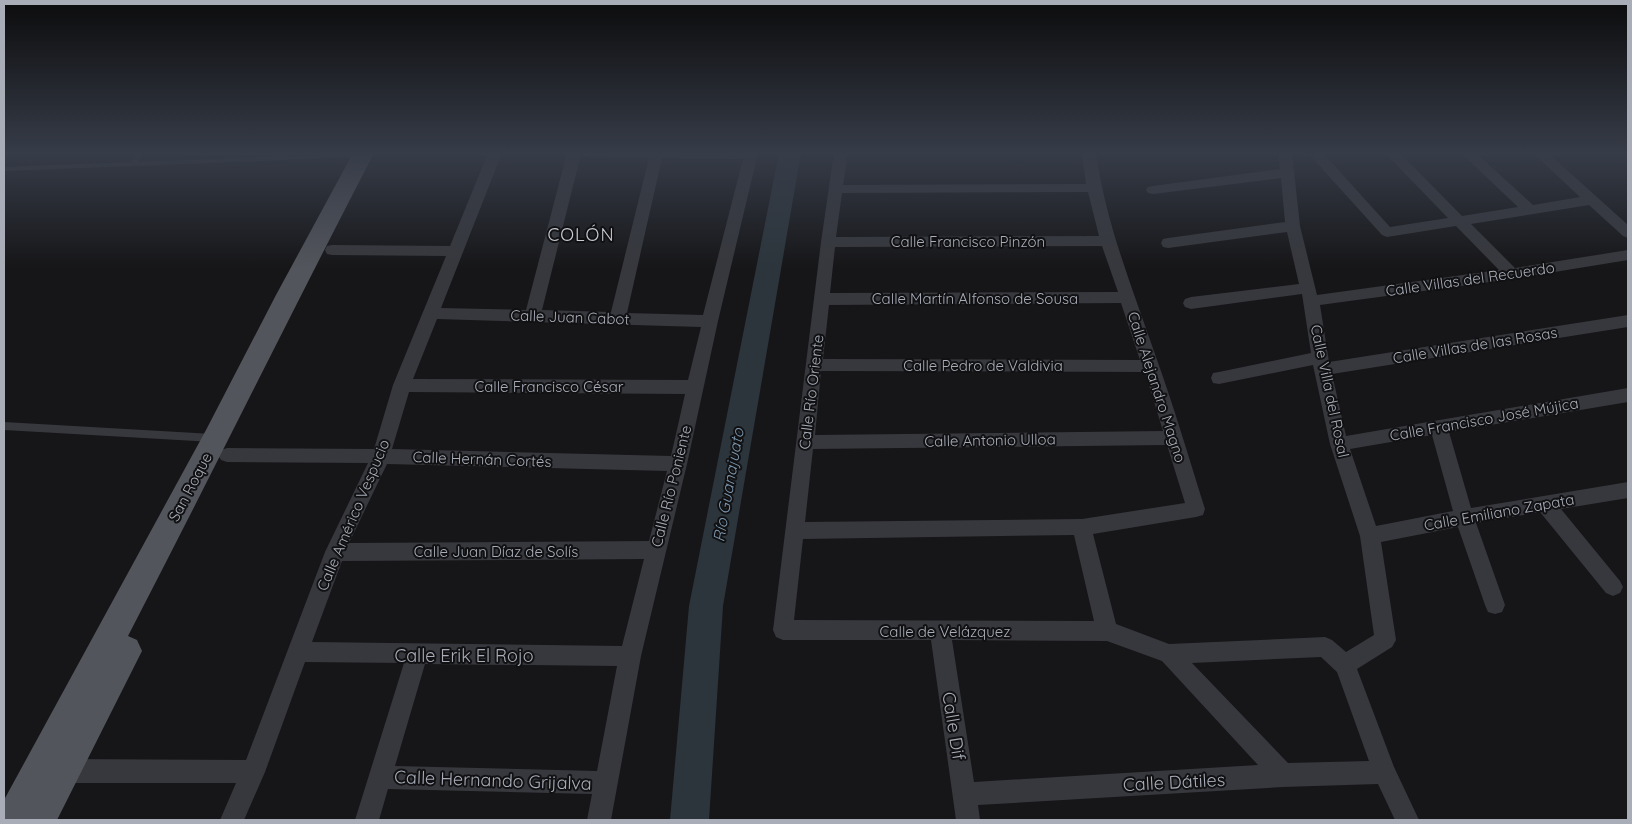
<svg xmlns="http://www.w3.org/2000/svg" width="1632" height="824" viewBox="0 0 1632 824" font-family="Quicksand,sans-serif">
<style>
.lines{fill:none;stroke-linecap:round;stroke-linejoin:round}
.river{fill:#2c353c;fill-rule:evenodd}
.service{fill:#37383d;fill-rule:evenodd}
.minor{fill:#37383d;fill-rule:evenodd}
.primary{fill:#53555c;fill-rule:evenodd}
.labels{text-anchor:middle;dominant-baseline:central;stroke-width:4;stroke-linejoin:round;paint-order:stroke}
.street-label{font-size:15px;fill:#a8adb8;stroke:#111113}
.water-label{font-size:16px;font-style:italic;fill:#7f9bb3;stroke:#111113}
.quarter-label{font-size:18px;letter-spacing:1px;fill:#c9ccd4;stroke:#111113}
.near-street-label{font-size:18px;fill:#a8adb8;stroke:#111113}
</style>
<rect width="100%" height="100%" fill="#161618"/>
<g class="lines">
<path class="river" d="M 779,153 L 801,153 L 723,606 L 709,820 L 670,820 L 689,606 Z"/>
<path class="service" d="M 136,153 L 143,153 L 138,162 L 355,153 L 364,153 L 366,155 L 363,157 L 4,171 L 4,167 L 131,162 Z
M 4,422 L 213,434 L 216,435 L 217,438 L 216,441 L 213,442 L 4,430 Z"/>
<path class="minor" d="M 488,153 L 502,153 L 441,308 L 526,310 L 567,153 L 758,153 L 718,321 L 687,464 L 641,656 L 611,820 L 587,820 L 592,794 L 388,789 L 379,820 L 355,820 L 404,663 L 305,662 L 265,772 L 244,820 L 220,820 L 236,783 L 63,783 L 55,779 L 51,771 L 55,763 L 63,759 L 246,760 L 325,552 L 368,463 L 227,462 L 221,460 L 218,455 L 221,450 L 227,448 L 374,449 L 393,385 L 446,256 L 332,255 L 327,254 L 325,250 L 327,246 L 332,245 L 450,246 ZM 581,154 L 587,157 L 649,158 L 611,312 L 542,310 ZM 662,158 L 743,159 L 703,315 L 627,313 ZM 437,319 L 701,327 L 688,380 L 413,379 ZM 409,392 L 685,394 L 671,456 L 392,449 ZM 387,464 L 667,471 L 649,541 L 349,543 ZM 644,559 L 622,646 L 312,642 L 342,561 ZM 425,664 L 617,666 L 597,771 L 395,766 Z
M 834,153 L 848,153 L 843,185 L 1086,184 L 1082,153 L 1096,153 C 1106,224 1133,290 1156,357 C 1174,407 1189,458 1205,509 L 1203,515 L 1196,517 L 1093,534 L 1116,624 L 1169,644 L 1325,637 L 1332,640 L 1346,652 L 1374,635 L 1360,536 L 1330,444 L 1313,365 L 1219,384 L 1213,383 L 1211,378 L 1213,373 L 1219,372 L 1311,353 L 1302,294 L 1191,309 L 1185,307 L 1183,303 L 1185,299 L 1191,297 L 1299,284 L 1287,232 L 1168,248 L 1163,247 L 1161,243 L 1163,239 L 1168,238 L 1285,222 L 1281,178 L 1153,194 L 1148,193 L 1146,190 L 1148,187 L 1153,186 L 1280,169 L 1278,153 L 1292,153 L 1300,226 L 1317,295 L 1499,270 L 1456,226 L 1387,237 L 1382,235 L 1308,153 L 1323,153 L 1390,227 L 1448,218 L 1385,153 L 1400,153 L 1462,216 L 1518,207 L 1461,153 L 1476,153 L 1533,205 L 1580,197 L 1533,153 L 1548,153 L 1628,225 L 1628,238 L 1623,236 L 1589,205 L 1471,224 L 1515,268 L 1628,250 L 1628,260 L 1512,279 L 1320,305 L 1329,362 L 1628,315 L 1628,327 L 1332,374 L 1346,436 L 1628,388 L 1628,402 L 1449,432 L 1471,508 L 1628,482 L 1628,498 L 1561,509 L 1620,581 L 1623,587 L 1620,593 L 1613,596 L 1606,593 L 1540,512 L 1476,523 L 1505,605 L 1502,612 L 1495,614 L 1488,612 L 1485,605 L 1458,527 L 1381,542 L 1396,640 L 1392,647 L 1357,669 L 1394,767 L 1419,820 L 1395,820 L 1378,784 L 1283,787 L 978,805 L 980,820 L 956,820 L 931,640 L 783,640 L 776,637 L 773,630 L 821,242 ZM 1088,192 L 1099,236 L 836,237 L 842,193 ZM 1102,246 L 1118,292 L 830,293 L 835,247 ZM 1121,303 L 1140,360 L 823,359 L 829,305 ZM 821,371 L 1145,372 L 1163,431 L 815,435 ZM 1432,435 L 1453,511 L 1376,526 L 1350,449 ZM 1167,445 L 1185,503 L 1082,519 L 805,522 L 813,449 ZM 1074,535 L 1094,621 L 794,620 L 803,539 ZM 952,640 L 1107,641 L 1162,661 L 1258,765 L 974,782 ZM 1321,657 L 1337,672 L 1369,761 L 1288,763 L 1192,663 Z"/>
<path class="primary" d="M 353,153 L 374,153 C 291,313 211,476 128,636 L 137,640 L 142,651 L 57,820 L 4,820 L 4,800 L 206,430 L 276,295 Z"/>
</g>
<linearGradient id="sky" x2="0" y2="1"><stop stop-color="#0c0c0d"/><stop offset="0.57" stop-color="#363c48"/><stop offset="1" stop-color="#363c48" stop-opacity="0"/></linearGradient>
<rect width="1632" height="269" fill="url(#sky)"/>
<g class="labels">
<g class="street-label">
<text x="968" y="241">Calle Francisco Pinzón</text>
<text transform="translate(1470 279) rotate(-8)">Calle Villas del Recuerdo</text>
<text x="975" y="298">Calle Martín Alfonso de Sousa</text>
<text transform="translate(570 317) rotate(2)">Calle Juan Cabot</text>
<text transform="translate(1475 345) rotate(-9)">Calle Villas de las Rosas</text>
<text x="983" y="365">Calle Pedro de Valdivia</text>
<text x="549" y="386">Calle Francisco César</text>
<text transform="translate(1157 387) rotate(72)">Calle Alejandro Magno</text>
<text transform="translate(1330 391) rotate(78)">Calle Villa del Rosal</text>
<text transform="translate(811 392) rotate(-83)">Calle Río Oriente</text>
<text transform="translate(1484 419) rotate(-10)">Calle Francisco José Mújica</text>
<text transform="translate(990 440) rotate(-1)">Calle Antonio Ulloa</text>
<text transform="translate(482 459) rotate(2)">Calle Hernán Cortés</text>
<text transform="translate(671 486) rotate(-76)">Calle Río Poniente</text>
<text transform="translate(190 487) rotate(-62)">San Roque</text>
<text transform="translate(1499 512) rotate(-10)">Calle Emiliano Zapata</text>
<text transform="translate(353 515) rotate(-67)">Calle Américo Vespucio</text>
<text x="496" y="551">Calle Juan Díaz de Solís</text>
<text x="945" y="631">Calle de Velázquez</text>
</g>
<g class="water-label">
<text transform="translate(728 485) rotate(-80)">Río Guanajuato</text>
</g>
<g class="quarter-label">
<text x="581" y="234">COLÓN</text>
</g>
<g class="near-street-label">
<text x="464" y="655">Calle Erik El Rojo</text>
<text transform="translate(954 726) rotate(81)">Calle Dif</text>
<text transform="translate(493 780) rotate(2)">Calle Hernando Grijalva</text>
<text transform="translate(1174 782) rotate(-3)">Calle Dátiles</text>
</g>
</g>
<rect width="1632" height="824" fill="none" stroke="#a8adb8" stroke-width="10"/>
</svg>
